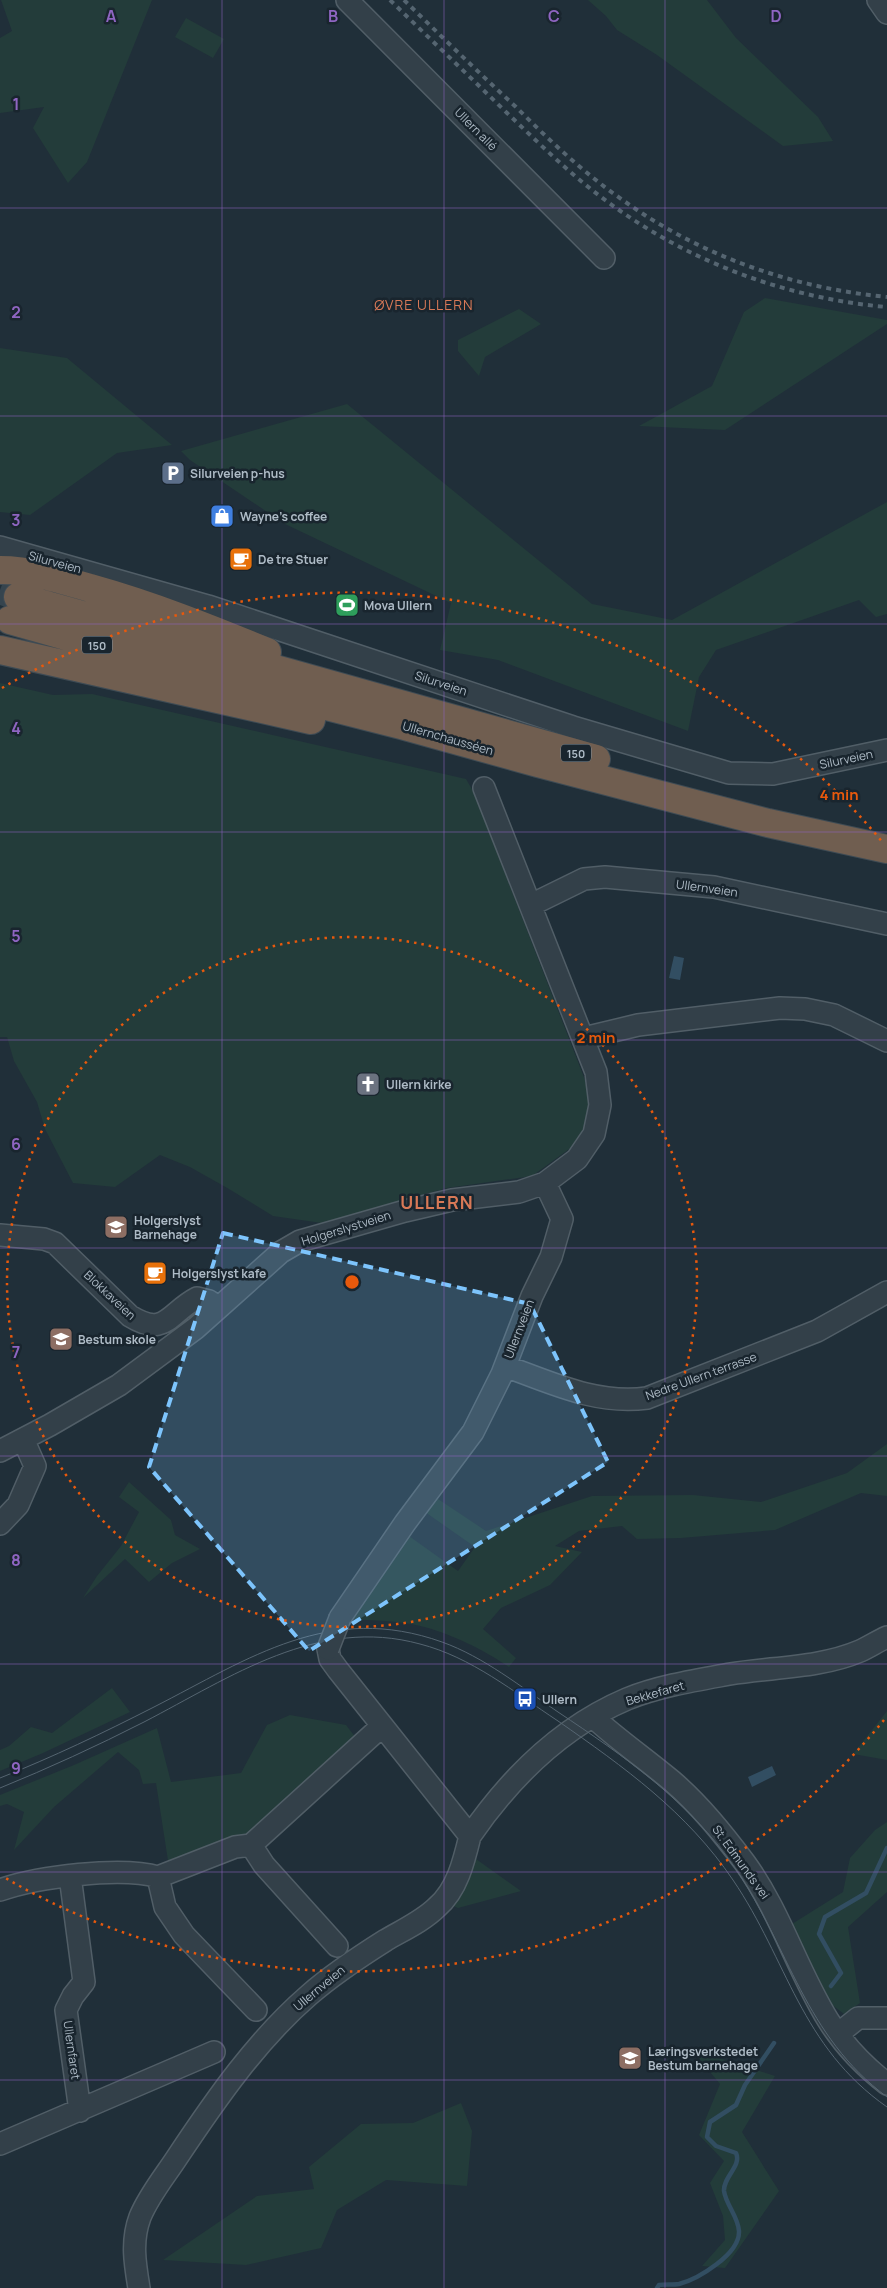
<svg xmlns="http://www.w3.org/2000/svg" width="887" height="2288" viewBox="0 0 887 2288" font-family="Manrope,sans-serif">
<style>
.green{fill:#233c3a}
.water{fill:#324e62}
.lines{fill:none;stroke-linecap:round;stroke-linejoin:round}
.stream{stroke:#324e62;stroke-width:4.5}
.highway-tunnel{stroke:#35444e;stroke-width:28;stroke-dasharray:28 14;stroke-linecap:butt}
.minor-casing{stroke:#515e67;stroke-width:24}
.highway-casing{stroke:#3e4b54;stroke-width:30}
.minor{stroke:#334049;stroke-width:21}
.highway{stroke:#705e50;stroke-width:28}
.tram{stroke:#556571;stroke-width:1}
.rail{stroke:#556571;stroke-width:4;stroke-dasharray:5 5;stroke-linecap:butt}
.minor-bridge-casing{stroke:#515e67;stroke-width:24;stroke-linecap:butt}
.minor-bridge{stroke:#334049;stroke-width:21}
.marked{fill:#7dc4fc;fill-opacity:0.2;stroke:#7dc4fc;stroke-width:4;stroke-dasharray:10 6;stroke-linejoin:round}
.grid{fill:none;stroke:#8f65c2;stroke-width:1;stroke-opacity:0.55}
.ring{fill:none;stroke:#e8590c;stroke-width:2.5;stroke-dasharray:2.5 5}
.labels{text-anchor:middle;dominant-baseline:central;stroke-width:5;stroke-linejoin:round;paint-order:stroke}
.shield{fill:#19252e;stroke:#818e98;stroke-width:1}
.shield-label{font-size:11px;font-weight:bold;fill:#aebbc6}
.street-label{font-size:12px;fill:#aebbc6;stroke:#19252e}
.poi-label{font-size:12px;font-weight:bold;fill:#aebbc6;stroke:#19252e;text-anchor:start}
.neighbourhood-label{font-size:14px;letter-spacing:1px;fill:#d87957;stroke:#19252e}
.district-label{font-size:18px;font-weight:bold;letter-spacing:1px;fill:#d87957;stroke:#19252e}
.grid-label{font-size:16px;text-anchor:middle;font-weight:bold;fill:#8f65c2;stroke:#19252e;stroke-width:5;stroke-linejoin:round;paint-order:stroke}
.centre{fill:#e8590c;stroke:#19252e;stroke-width:2.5}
.ring-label{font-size:15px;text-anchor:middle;font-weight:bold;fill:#e8590c;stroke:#19252e;stroke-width:5;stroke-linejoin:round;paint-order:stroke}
</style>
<rect width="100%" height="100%" fill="#202f39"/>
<path class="green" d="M 1,0 L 152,0 L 87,162 L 68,183 L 33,128 L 44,107 L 0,113 L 0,38 L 12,31 Z
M 588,0 L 707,0 L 736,38 L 818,117 L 833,141 L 783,146 L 657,55 L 617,30 L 606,16 Z
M 186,18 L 224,39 L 213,58 L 175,37 Z
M 765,298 L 887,320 L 887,324 L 725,430 L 639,426 L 712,386 L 744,312 Z
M 519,309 L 541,324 L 485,357 L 479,376 L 458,351 L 458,340 Z
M 0,348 L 67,358 L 172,445 L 117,453 L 30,515 L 0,512 Z
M 347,404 L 592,604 L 672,620 L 887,502 L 887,614 L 876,617 L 859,600 L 716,650 L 699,677 L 688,731 L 498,660 L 440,650 L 451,603 L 285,524 L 190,460 L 181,451 Z
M 0,683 L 53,695 L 92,694 L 466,779 L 473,791 L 585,1080 L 589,1098 L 589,1111 L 583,1132 L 572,1147 L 532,1176 L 447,1188 L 322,1223 L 273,1216 L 229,1189 L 190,1167 L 160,1155 L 115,1187 L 73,1183 L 45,1129 L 37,1102 L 14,1061 L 7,1037 L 0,1037 Z
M 887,1444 L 887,1496 L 861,1493 L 775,1530 L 681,1538 L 637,1539 L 622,1526 L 579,1531 L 555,1546 L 582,1552 L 550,1585 L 501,1608 L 483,1629 L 516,1658 L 509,1667 C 486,1651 448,1632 420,1626 C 398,1620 373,1621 350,1619 L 409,1536 L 458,1571 L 475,1547 L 425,1512 L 438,1499 L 486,1531 L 592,1496 L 693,1495 L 761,1502 L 847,1473 Z
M 129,1482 L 171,1520 L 175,1535 L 200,1549 L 172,1563 L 149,1582 L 125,1559 L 83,1598 L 97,1576 L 121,1546 L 139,1512 L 119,1497 Z
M 112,1688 L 130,1712 L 43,1753 L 0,1771 L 0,1750 L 9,1746 L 31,1727 L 52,1733 Z
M 887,1711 L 887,1760 L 853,1754 Z
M 290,1715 L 346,1725 L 356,1738 L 261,1831 L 169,1867 L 156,1783 L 143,1784 L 139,1770 L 118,1752 L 54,1807 L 14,1850 L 24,1812 L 7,1804 L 0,1806 L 0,1795 L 74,1765 L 157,1728 L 171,1782 L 241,1773 L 267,1725 Z
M 887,1822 L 887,1892 L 848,1927 L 860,2003 L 844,2014 L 831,2004 L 792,1924 L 843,1892 L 850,1858 L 875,1830 Z
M 476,1859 L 521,1891 L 458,1908 L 451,1905 Z
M 691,2049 L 775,2076 L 742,2132 L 779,2191 L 725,2268 L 702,2266 L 725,2240 L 723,2216 L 710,2183 L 724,2161 L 699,2135 L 720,2084 Z
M 461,2103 L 472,2131 L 467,2186 L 386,2180 L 337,2210 L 321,2248 L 246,2265 L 163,2260 L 257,2196 L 314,2189 L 309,2167 L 361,2124 L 413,2123 Z"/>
<path class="water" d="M 674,956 L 684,958 L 680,980 L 669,978 Z
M 772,1766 L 776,1775 L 752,1787 L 748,1777 Z"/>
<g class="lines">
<path class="stream" d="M 831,1986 L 841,1973 L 819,1934 L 825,1917 L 866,1893 L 887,1848
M 657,2288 L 659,2285 C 665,2284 673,2285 679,2284 C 698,2279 740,2254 739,2231 C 738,2216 726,2205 724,2191 C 723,2177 742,2166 736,2153 L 716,2146 L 707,2137 L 710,2122 L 736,2105 L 745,2085 L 774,2043"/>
<path class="highway-tunnel" d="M 0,590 L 18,597"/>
<g class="minor-casing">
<path id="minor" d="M 347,0 L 604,258
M 878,0 L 887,13
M 0,547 L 208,606 L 573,727 L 729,773 L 773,774 L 887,750
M 531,905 L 584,879 L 605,877 L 714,887 L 887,924
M 584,1038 L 638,1025 L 780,1008 L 805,1009 L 834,1015 L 887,1041
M 0,1235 L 44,1239 L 55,1243 L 130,1316 C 166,1338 168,1313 197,1298 L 209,1301 L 218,1307
M 505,1366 C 552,1383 597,1405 647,1398 L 817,1331 L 887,1292
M 0,1451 L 50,1425 L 119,1385 L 196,1328 L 281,1252 L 300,1241 L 405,1211 L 452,1200 L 519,1192 L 545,1183 L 577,1159 L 594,1134 L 600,1105 L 596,1072 L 484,788
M 0,1524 L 18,1505 L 35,1466 L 23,1439
M 340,1618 L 405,1523 L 473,1432 L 502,1374 L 532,1296 L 551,1257 L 562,1219 L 545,1183
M 593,1717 C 618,1740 646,1759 672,1781 C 700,1805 723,1834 745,1863 C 780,1911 797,1970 828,2020 C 843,2044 865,2067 887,2084
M 470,1836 C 510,1778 561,1727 627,1699 C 659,1686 697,1680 730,1674 C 773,1667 820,1668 860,1651 C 869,1647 878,1641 887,1637
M 251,1845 L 264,1865 L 337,1946
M 70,1876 L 84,1982 L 73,1996 L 66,2010 L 80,2111
M 158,1877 L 235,1847 L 251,1845 L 382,1726
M 158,1877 L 165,1907 L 184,1935 L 256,2010
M 0,1890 C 37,1877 121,1866 158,1877
M 838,2034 L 858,2018 L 887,2018
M 0,2144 L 214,2052
M 139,2288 C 135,2264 131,2241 140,2217 C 149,2195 165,2176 178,2156 C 216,2099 257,2040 309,1995 C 333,1974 359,1957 386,1940 C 403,1930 423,1921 437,1907 C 457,1890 464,1861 470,1836 L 338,1670 L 330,1659 L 328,1649"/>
</g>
<g class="highway-casing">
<path id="highway" d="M 0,570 C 31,570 60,579 90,588 C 151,605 209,628 267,652
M 18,597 L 596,759
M 10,620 L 185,670 L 401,725 L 538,763 L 768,823 L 887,849
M 0,650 L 311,720"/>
</g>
<use href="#minor" class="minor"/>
<use href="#highway" class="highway"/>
<path class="tram" d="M 0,1778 C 53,1757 103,1733 154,1707 C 250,1658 330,1602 442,1642 C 484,1657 521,1687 558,1712 C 624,1756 689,1801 735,1868 C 790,1949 804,2035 887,2097
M 0,1788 C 49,1768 97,1746 144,1722 C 231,1677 318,1616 420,1644 C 471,1657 514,1692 558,1721 C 624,1767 687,1812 733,1880 C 788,1961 800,2046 887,2107"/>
<path class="rail" d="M 390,0 C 429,38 468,75 507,113 C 543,147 578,182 619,210 C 697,265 792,299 887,307
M 404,0 C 441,36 478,72 516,107 C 550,141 585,174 624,201 C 701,256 793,288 887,297"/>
<g class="minor-bridge-casing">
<path id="minor-bridge" d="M 328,1649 L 340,1618"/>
</g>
<use href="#minor-bridge" class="minor-bridge"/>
</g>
<path class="marked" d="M 223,1233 L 530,1304 L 608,1462 L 309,1651 L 149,1467 Z"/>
<path class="grid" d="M 222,0 L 222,2288M 444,0 L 444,2288M 665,0 L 665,2288M 0,208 L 887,208M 0,416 L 887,416M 0,624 L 887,624M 0,832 L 887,832M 0,1040 L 887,1040M 0,1248 L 887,1248M 0,1456 L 887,1456M 0,1664 L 887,1664M 0,1872 L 887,1872M 0,2080 L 887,2080"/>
<g class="ring">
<circle cx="352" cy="1282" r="345"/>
<path d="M884 1720A689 689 0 0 1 2 1876M2 688A689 689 0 0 1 884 844"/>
</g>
<defs>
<g id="parking-square" transform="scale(1.25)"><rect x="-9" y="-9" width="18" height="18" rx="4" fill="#5c6f8a" stroke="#19252e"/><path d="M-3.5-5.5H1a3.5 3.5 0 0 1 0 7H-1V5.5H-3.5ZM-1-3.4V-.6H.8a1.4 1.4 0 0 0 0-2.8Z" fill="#fff"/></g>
<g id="shop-square" transform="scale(1.25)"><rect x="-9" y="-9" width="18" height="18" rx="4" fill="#3f7fe0" stroke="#19252e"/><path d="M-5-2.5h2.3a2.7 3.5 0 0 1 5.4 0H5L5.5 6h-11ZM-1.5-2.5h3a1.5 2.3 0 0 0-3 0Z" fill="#fff"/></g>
<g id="cafe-square" transform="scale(1.25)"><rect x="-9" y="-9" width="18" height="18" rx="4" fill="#e8710a" stroke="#19252e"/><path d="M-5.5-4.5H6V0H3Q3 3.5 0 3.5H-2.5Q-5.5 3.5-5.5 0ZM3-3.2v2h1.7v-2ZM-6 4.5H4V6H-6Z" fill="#fff"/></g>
<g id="stadium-square" transform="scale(1.25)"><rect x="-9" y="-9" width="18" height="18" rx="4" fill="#2e9e5b" stroke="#19252e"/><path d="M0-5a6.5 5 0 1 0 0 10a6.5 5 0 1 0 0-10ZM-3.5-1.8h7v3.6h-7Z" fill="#fff"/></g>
<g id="church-square" transform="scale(1.25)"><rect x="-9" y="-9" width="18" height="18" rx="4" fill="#6b7280" stroke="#19252e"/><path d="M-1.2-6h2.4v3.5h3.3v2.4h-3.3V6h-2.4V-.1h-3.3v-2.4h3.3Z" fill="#fff"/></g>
<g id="school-square" transform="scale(1.25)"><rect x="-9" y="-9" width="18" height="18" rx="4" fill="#8d6e63" stroke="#19252e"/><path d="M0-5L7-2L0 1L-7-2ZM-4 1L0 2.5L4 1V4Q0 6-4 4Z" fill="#fff"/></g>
<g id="bus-square" transform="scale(1.25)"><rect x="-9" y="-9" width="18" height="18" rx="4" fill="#1a4fb4" stroke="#19252e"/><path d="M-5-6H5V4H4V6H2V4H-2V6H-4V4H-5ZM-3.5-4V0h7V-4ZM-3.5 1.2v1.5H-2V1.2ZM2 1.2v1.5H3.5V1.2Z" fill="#fff"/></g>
</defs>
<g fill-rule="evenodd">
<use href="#parking-square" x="173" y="473"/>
<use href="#shop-square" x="222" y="516"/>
<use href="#cafe-square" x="241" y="559"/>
<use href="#stadium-square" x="347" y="605"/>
<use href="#church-square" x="368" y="1084"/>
<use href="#school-square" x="116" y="1227"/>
<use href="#cafe-square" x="155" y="1273"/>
<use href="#school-square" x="61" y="1339"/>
<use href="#bus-square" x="525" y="1699"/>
<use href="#school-square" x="630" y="2058"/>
</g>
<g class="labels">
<g class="shield">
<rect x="82" y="636.5" width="30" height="17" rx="4"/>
<rect x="561" y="744.5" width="30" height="17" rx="4"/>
</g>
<g class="shield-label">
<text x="97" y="645">150</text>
<text x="576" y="753">150</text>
</g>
<g class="street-label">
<text transform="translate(476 129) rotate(45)">Ullern allé</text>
<text transform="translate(55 562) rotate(15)">Silurveien</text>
<text transform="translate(441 683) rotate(18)">Silurveien</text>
<text transform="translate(448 738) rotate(16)">Ullernchausséen</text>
<text transform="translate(846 759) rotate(-12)">Silurveien</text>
<text transform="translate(707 888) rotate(8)">Ullernveien</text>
<text transform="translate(346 1228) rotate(-17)">Holgerslystveien</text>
<text transform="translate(110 1295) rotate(43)">Blokkaveien</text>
<text transform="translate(519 1329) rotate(-69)">Ullernveien</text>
<text transform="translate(701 1376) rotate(-20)">Nedre Ullern terrasse</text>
<text transform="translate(655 1693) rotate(-16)">Bekkefaret</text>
<text transform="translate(741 1862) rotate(54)">St. Edmunds vei</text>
<text transform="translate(319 1988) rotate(-40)">Ullernveien</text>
<text transform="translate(72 2050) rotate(82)">Ullernfaret</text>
</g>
<g class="poi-label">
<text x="190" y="473">Silurveien p-hus</text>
<text x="240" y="516">Wayne's coffee</text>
<text x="258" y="559">De tre Stuer</text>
<text x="364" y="605">Mova Ullern</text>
<text x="386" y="1084">Ullern kirke</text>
<text x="134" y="1220">Holgerslyst<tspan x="134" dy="14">Barnehage</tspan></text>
<text x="172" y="1273">Holgerslyst kafe</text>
<text x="78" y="1339">Bestum skole</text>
<text x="542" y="1699">Ullern</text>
<text x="648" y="2051">Læringsverkstedet<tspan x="648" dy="14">Bestum barnehage</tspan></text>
</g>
<g class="neighbourhood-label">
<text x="424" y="304">ØVRE ULLERN</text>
</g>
<g class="district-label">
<text x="437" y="1202">ULLERN</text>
</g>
</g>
<g class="grid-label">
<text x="111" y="22">A</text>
<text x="333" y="22">B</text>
<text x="554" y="22">C</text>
<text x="776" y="22">D</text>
<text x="16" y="110">1</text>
<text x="16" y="318">2</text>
<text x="16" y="526">3</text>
<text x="16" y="734">4</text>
<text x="16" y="942">5</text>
<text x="16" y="1150">6</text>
<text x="16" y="1358">7</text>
<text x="16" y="1566">8</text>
<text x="16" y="1774">9</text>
</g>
<circle cx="352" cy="1282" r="8" class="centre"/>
<g class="ring-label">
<text x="839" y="800">4 min</text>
<text x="596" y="1043">2 min</text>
</g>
</svg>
